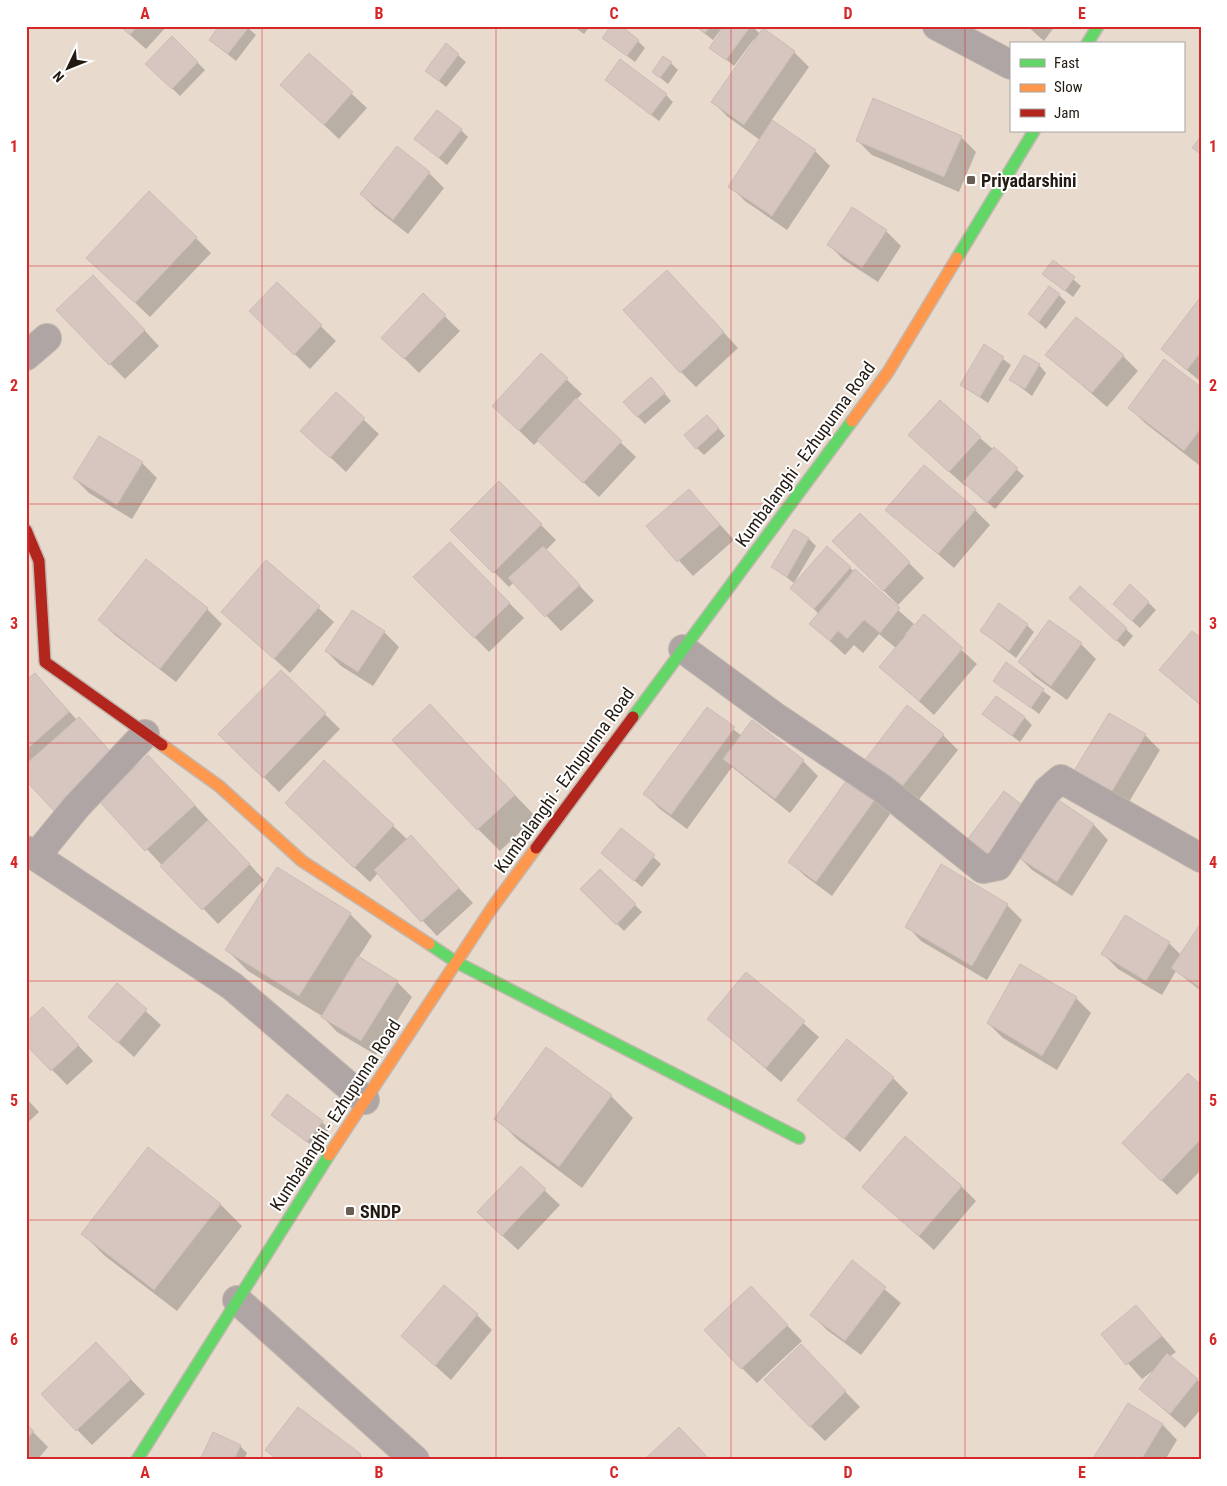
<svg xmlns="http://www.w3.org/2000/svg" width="1227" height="1486" viewBox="0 0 1227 1486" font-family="'Roboto Condensed',sans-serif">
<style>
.shadow{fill:#0003}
.building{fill:#d7c6c0;stroke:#c9bcb6}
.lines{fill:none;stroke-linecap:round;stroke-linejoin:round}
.street-casing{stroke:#c2b8af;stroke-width:30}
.fast-casing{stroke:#c2b8af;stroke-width:14}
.slow-casing{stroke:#c2b8af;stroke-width:14}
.jam-casing{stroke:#c2b8af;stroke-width:14}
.street{stroke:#afa5a4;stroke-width:28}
.fast{stroke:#63d668;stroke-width:11}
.slow{stroke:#ff974d;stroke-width:11}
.jam{stroke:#b3261e;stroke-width:11}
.grid{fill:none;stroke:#d62828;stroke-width:1;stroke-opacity:0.55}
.poi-dot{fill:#685e54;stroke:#fff;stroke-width:2}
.labels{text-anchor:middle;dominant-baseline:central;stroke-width:4;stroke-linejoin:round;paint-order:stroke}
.poi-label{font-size:18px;font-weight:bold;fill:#231b12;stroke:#fff;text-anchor:start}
.street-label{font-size:18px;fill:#231b12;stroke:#fff}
.neatline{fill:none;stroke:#d62828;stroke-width:2}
.grid-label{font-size:16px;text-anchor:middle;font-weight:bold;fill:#d62828}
</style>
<rect width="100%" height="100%" fill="#e8dbce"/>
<path class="shadow" d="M 120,26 L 167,26 L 146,49 Z
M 246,26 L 256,35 L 236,61 L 210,40 Z
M 573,26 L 590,26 L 584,34 Z
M 695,26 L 723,26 L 723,27 L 713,40 Z
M 727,26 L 752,26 L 760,34 L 794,52 L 809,67 L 771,121 L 815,151 L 830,166 L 787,230 L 745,201 L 730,186 L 760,140 L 728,117 L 713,102 L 756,40 L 754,39 L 734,66 L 711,47 Z
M 1027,26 L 1055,26 L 1044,41 Z
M 172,38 L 205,70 L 180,96 L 147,64 Z
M 604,38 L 638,41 L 645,48 L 635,62 Z
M 446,45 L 466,62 L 446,87 L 427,71 Z
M 310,55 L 367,108 L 339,139 L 297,100 Z
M 671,63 L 678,70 L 668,84 L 653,72 Z
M 606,80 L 666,95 L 673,102 L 659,121 Z
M 461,130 L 468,137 L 447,165 L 416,139 Z
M 961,137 L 976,152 L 959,192 L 872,155 L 857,140 Z
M 429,173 L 444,188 L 408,234 L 376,209 L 361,194 Z
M 886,231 L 901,246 L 878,282 L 844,260 L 829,245 Z
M 196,238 L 211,253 L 150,317 L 103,272 Z
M 1053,262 L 1081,286 L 1073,297 L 1044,274 Z
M 667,271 L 738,348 L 696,387 L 681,372 Z
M 277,284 L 336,341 L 310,369 L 251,311 Z
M 108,291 L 159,346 L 125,379 L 110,364 Z
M 423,295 L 460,331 L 419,373 L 398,352 Z
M 1059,295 L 1066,302 L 1046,329 L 1029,314 Z
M 1201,302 L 1201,382 L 1162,349 Z
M 985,346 L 1011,365 L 988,403 L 962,385 Z
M 541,355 L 582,394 L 576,400 L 636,457 L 599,497 L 539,440 L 534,445 L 509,421 Z
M 1047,355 L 1123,356 L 1138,371 L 1107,407 Z
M 1039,365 L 1046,373 L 1032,396 L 1011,380 Z
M 658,386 L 671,401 L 645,424 L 637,416 Z
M 1201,388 L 1201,463 L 1199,465 L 1145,423 L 1130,408 Z
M 336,394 L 379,434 L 346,472 L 302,431 Z
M 714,423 L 725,436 L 704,455 L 697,448 Z
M 980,438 L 1024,476 L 995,509 L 967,484 L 965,486 L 925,450 Z
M 142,463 L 157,478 L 132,519 L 89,493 L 74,478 Z
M 499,483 L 556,540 L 546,550 L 594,601 L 561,631 L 514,582 L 509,587 L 452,530 Z
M 689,490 L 734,540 L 693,576 L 648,526 Z
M 887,510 L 975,510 L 990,525 L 954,568 Z
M 860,514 L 924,578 L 898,605 L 834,541 Z
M 809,539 L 816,546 L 794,583 L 773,567 Z
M 450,543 L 524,618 L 489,652 L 415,577 Z
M 267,562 L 334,622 L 290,673 L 222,612 Z
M 850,568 L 914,624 L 905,635 L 907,637 L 924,616 L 977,664 L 934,715 L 881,667 L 897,649 L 879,634 L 863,653 L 854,645 L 845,655 L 811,624 L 819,614 L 792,588 Z
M 1131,586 L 1156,610 L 1140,628 L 1121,611 Z
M 1078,605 L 1126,629 L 1133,636 L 1124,647 Z
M 207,609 L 222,624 L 176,682 L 115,635 L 100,620 Z
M 1027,625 L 1034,632 L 1016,658 L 981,631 Z
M 384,632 L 399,647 L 373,686 L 341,666 L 326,651 Z
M 1201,640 L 1201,706 L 1161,670 Z
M 1081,644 L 1096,659 L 1067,700 L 1035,677 L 1020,662 Z
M 1007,663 L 1051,697 L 1039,714 L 994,680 Z
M 281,671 L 340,729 L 279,792 L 220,734 Z
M 35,674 L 77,720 L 79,719 L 94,733 L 130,773 L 163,771 L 264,880 L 218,924 L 100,800 L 26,779 L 26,682 Z
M 430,706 L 536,817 L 500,851 L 478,829 Z
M 707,709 L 742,736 L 752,722 L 803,761 L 818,776 L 790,813 L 732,767 L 687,829 L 660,809 L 645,794 Z
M 984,714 L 1025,718 L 1032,725 L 1020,742 Z
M 943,735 L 958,750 L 913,807 L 877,779 Z
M 1145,735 L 1160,750 L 1126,807 L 1091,786 Z
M 852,776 L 893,810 L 832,896 L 805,876 L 790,862 Z
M 1054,799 L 1094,825 L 1108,840 L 1072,896 L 1032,870 L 1020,858 L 1007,874 L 1029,812 Z
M 301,818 L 393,826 L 408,840 L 411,837 L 473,903 L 437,936 L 378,873 L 370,882 Z
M 622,829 L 661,864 L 642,887 L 610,860 Z
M 600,870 L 642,912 L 624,931 L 582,889 Z
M 1007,905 L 1022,920 L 987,980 L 921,941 L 907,926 Z
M 350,914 L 372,936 L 358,958 L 397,982 L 412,997 L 376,1055 L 337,1032 L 322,1016 L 248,971 L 226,949 Z
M 1201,925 L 1201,991 L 1176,971 L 1162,995 L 1118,969 L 1103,954 L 1169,943 L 1181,955 Z
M 746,973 L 819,1037 L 781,1082 L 708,1019 Z
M 117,985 L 161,1025 L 134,1057 L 90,1017 Z
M 1076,998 L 1091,1013 L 1057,1070 L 1003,1038 L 988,1023 Z
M 57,1023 L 93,1061 L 67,1085 L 26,1043 Z
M 546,1049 L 611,1096 L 633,1118 L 582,1188 L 518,1140 L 496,1118 Z
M 893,1078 L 908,1093 L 860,1152 L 799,1100 Z
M 1201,1087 L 1201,1170 L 1177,1195 L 1138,1158 Z
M 26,1098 L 39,1112 L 26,1124 Z
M 273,1115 L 322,1122 L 329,1129 L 315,1148 Z
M 521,1168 L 560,1205 L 518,1250 L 493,1227 Z
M 961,1186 L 976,1201 L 934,1250 L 864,1187 Z
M 220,1204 L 242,1226 L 177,1311 L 105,1256 L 83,1234 Z
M 852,1262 L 901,1303 L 861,1355 L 827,1330 L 812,1315 Z
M 766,1303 L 802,1341 L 757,1383 L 742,1368 Z
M 1136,1306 L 1176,1352 L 1169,1357 L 1201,1383 L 1201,1409 L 1185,1428 L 1140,1389 L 1155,1369 L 1142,1379 L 1102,1334 Z
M 477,1315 L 492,1330 L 451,1380 L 402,1336 Z
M 110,1358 L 145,1394 L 92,1445 L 42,1394 Z
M 816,1361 L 860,1407 L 825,1441 L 765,1381 Z
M 1128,1404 L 1163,1425 L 1177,1440 L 1165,1460 L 1094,1460 Z
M 26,1425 L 48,1447 L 37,1460 L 26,1460 Z
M 240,1446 L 247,1453 L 244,1460 L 202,1460 Z
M 267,1450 L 360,1455 L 364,1460 L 276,1460 Z"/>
<path class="building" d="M 120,26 L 138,26 L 130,35 Z
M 219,26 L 248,26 L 249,27 L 228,54 L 209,40 Z
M 611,26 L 621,26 L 639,40 L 627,56 L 602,38 Z
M 695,26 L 711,26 L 705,33 Z
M 725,26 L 751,26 L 726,60 L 709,48 Z
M 763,28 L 795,51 L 744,125 L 711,102 Z
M 172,36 L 198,62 L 172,89 L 145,64 Z
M 446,43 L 459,54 L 439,81 L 425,71 Z
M 309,53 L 353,92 L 324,125 L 280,85 Z
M 663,56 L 672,62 L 660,78 L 652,72 Z
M 620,59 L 667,94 L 651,115 L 605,80 Z
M 873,98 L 962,136 L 944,177 L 856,141 Z
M 437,110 L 462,129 L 439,158 L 414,139 Z
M 772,120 L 816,150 L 772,216 L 728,187 Z
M 1201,136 L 1201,154 L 1192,148 Z
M 397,146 L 430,172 L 393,220 L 360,194 Z
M 149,191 L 197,237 L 135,303 L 86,258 Z
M 852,207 L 887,230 L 862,268 L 827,245 Z
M 1053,260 L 1075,277 L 1065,291 L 1042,274 Z
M 667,270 L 724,332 L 680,373 L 623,310 Z
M 93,275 L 145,330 L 109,365 L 56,310 Z
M 277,282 L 322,325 L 294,355 L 249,311 Z
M 1049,286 L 1060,294 L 1039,322 L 1028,314 Z
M 423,293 L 446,315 L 404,359 L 381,338 Z
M 1199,299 L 1201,300 L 1201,352 L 1187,370 L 1161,349 Z
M 1076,317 L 1124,355 L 1092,393 L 1045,355 Z
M 984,344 L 1004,357 L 980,397 L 960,385 Z
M 541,353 L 568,378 L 519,431 L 492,406 Z
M 1024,355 L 1040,364 L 1025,389 L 1009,380 Z
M 1164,359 L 1201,387 L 1201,428 L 1184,451 L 1128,408 Z
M 651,377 L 665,393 L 637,417 L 623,402 Z
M 336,392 L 365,418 L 330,458 L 300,431 Z
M 576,398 L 622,441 L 583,483 L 537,440 Z
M 940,400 L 981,437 L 949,472 L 908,435 Z
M 707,415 L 719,428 L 696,449 L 684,435 Z
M 99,436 L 143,462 L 117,505 L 73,478 Z
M 994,447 L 1018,468 L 987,503 L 963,482 Z
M 924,465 L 976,509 L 938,554 L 885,510 Z
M 499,481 L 542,524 L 493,573 L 450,530 Z
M 689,489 L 720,525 L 677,562 L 646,526 Z
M 860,513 L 910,562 L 883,591 L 832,541 Z
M 794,529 L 809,538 L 787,577 L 771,567 Z
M 450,542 L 510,603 L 474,638 L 413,577 Z
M 543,546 L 580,585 L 545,617 L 508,578 Z
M 827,546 L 851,567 L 814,609 L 790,588 Z
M 146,559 L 208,608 L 160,669 L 98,620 Z
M 266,560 L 320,606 L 274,659 L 221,612 Z
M 855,569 L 900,608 L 880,633 L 864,620 L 847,639 L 838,631 L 830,641 L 809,624 Z
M 1130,584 L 1149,602 L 1132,621 L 1113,604 Z
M 1080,586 L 1127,628 L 1116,641 L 1069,598 Z
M 999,603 L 1028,624 L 1009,651 L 980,631 Z
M 352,610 L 385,631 L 358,672 L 325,651 Z
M 924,614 L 963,648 L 919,701 L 879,667 Z
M 1049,620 L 1082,643 L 1051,686 L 1018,662 Z
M 1192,631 L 1201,638 L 1201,705 L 1159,670 Z
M 1006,662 L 1044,689 L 1031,708 L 993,681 Z
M 281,670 L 326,713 L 263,778 L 218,734 Z
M 35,673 L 69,712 L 26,750 L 26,680 Z
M 996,696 L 1025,717 L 1012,736 L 982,714 Z
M 430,704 L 515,795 L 477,830 L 392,740 Z
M 907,705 L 944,734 L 897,793 L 861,765 Z
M 707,707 L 735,727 L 671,815 L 643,794 Z
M 1109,713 L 1146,734 L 1111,793 L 1074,771 Z
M 79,717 L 116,758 L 55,812 L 26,781 L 26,764 Z
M 752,720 L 804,760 L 775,799 L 723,759 Z
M 148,755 L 195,805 L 145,851 L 99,801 Z
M 324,760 L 394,825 L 354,868 L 285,803 Z
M 851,774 L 879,794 L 816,882 L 788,862 Z
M 1004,791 L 1030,811 L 992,860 L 967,840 Z
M 1054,797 L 1094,824 L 1057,882 L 1016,856 Z
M 208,820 L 250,864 L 202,910 L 160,866 Z
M 621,828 L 655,855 L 634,881 L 601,853 Z
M 411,835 L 459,888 L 421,922 L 374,870 Z
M 941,864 L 1008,904 L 972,966 L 905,927 Z
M 277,867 L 351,913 L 299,996 L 225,950 Z
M 600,869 L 636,904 L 616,925 L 580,889 Z
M 1125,915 L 1170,942 L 1146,981 L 1101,954 Z
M 1201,923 L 1201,988 L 1171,968 Z
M 358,956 L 398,981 L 361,1041 L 321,1017 Z
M 1020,964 L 1077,997 L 1042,1056 L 987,1023 Z
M 746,972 L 805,1021 L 766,1068 L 707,1019 Z
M 117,983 L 147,1009 L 118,1043 L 88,1017 Z
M 43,1007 L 79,1045 L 51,1071 L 26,1045 L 26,1022 Z
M 847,1039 L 894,1077 L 844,1139 L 797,1100 Z
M 546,1047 L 612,1095 L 559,1167 L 494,1119 Z
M 1188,1073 L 1201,1085 L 1201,1139 L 1161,1181 L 1122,1143 Z
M 287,1094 L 323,1121 L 307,1142 L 271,1115 Z
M 905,1136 L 962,1186 L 919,1236 L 862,1187 Z
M 148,1147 L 221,1204 L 154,1290 L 81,1234 Z
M 521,1166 L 546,1189 L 502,1236 L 477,1212 Z
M 852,1260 L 886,1287 L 845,1341 L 810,1315 Z
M 444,1285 L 478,1314 L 435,1366 L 401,1336 Z
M 751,1286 L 788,1325 L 741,1369 L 704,1330 Z
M 1136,1305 L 1162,1336 L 1126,1365 L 1101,1334 Z
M 96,1342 L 131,1379 L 76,1431 L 41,1394 Z
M 801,1344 L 846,1391 L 810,1427 L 764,1380 Z
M 1167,1353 L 1198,1379 L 1170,1414 L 1139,1389 Z
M 1128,1403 L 1163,1424 L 1141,1460 L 1092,1460 Z
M 298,1407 L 361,1454 L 357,1460 L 278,1460 L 265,1450 Z
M 26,1424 L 34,1431 L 26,1440 Z
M 679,1427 L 710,1460 L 644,1460 Z
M 213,1432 L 241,1445 L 234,1460 L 200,1460 Z"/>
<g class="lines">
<g class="street-casing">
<path id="street" d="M 937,26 L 1011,65
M 26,356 L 47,338
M 683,649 L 777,718 L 883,789 L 983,869 L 998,866 L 1047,791 L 1061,779 L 1201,858
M 26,850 L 232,986 L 365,1100
M 36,856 L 77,806 L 145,734
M 237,1300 L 415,1460"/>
</g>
<g class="fast-casing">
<path id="fast" d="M 1087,44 L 1098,26
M 957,258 L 1034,131
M 633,717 L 852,421
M 429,944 L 456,962 L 799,1138
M 137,1460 L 329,1155"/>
</g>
<g class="slow-casing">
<path id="slow" d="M 852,421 L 888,372 L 957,258
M 162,745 L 219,786 L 302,861 L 429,944
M 329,1155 L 492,908 L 536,848"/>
</g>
<g class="jam-casing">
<path id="jam" d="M 26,530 L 39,561 L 45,662 L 162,745
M 536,848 L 633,717"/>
</g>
<use href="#street" class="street"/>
<use href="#fast" class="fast"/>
<use href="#slow" class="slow"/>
<use href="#jam" class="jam"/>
</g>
<path class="grid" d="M 262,26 L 262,1460M 496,26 L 496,1460M 731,26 L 731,1460M 965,26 L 965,1460M 26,266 L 1201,266M 26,504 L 1201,504M 26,743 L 1201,743M 26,981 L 1201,981M 26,1220 L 1201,1220"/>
<g class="poi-dot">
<rect x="966" y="175" width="10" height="10" rx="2.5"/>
<rect x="345" y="1206" width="10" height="10" rx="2.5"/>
</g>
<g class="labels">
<g class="poi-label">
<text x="981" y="180">Priyadarshini</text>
<text x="360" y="1211">SNDP</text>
</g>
<g class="street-label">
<text transform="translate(805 454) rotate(-54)">Kumbalanghi - Ezhupunna Road</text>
<text transform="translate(564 780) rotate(-54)">Kumbalanghi - Ezhupunna Road</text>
<text transform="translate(335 1115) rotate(-57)">Kumbalanghi - Ezhupunna Road</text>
</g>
</g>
<rect width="1227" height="1486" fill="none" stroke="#ffffff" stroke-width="55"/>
<rect x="1010" y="42" width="175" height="90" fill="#ffffff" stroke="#a7a4a0"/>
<rect x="1020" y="59" width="25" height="8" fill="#63d668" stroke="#a7a4a0"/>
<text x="1054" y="68" font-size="15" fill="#231b12">Fast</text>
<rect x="1020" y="84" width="25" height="8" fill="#ff974d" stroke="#a7a4a0"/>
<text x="1054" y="92" font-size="15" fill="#231b12">Slow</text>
<rect x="1020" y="109" width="25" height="8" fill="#b3261e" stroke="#a7a4a0"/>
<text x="1054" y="118" font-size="15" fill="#231b12">Jam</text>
<g transform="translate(68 68) rotate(227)" stroke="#ffffff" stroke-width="4" paint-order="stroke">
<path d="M0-4L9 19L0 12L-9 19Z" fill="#231b12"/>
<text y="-8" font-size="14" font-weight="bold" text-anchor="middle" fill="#231b12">N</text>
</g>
<rect x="28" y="28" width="1172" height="1430" class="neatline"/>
<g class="grid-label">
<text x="145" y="19">A</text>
<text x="379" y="19">B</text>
<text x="614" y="19">C</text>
<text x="848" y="19">D</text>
<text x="1082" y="19">E</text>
<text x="14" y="152">1</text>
<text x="1213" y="152">1</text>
<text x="14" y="391">2</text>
<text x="1213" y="391">2</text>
<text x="14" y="629">3</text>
<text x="1213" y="629">3</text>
<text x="14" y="868">4</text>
<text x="1213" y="868">4</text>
<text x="14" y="1106">5</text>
<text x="1213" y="1106">5</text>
<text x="14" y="1345">6</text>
<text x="1213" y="1345">6</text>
<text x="145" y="1478">A</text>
<text x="379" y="1478">B</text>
<text x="614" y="1478">C</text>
<text x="848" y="1478">D</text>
<text x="1082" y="1478">E</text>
</g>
</svg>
